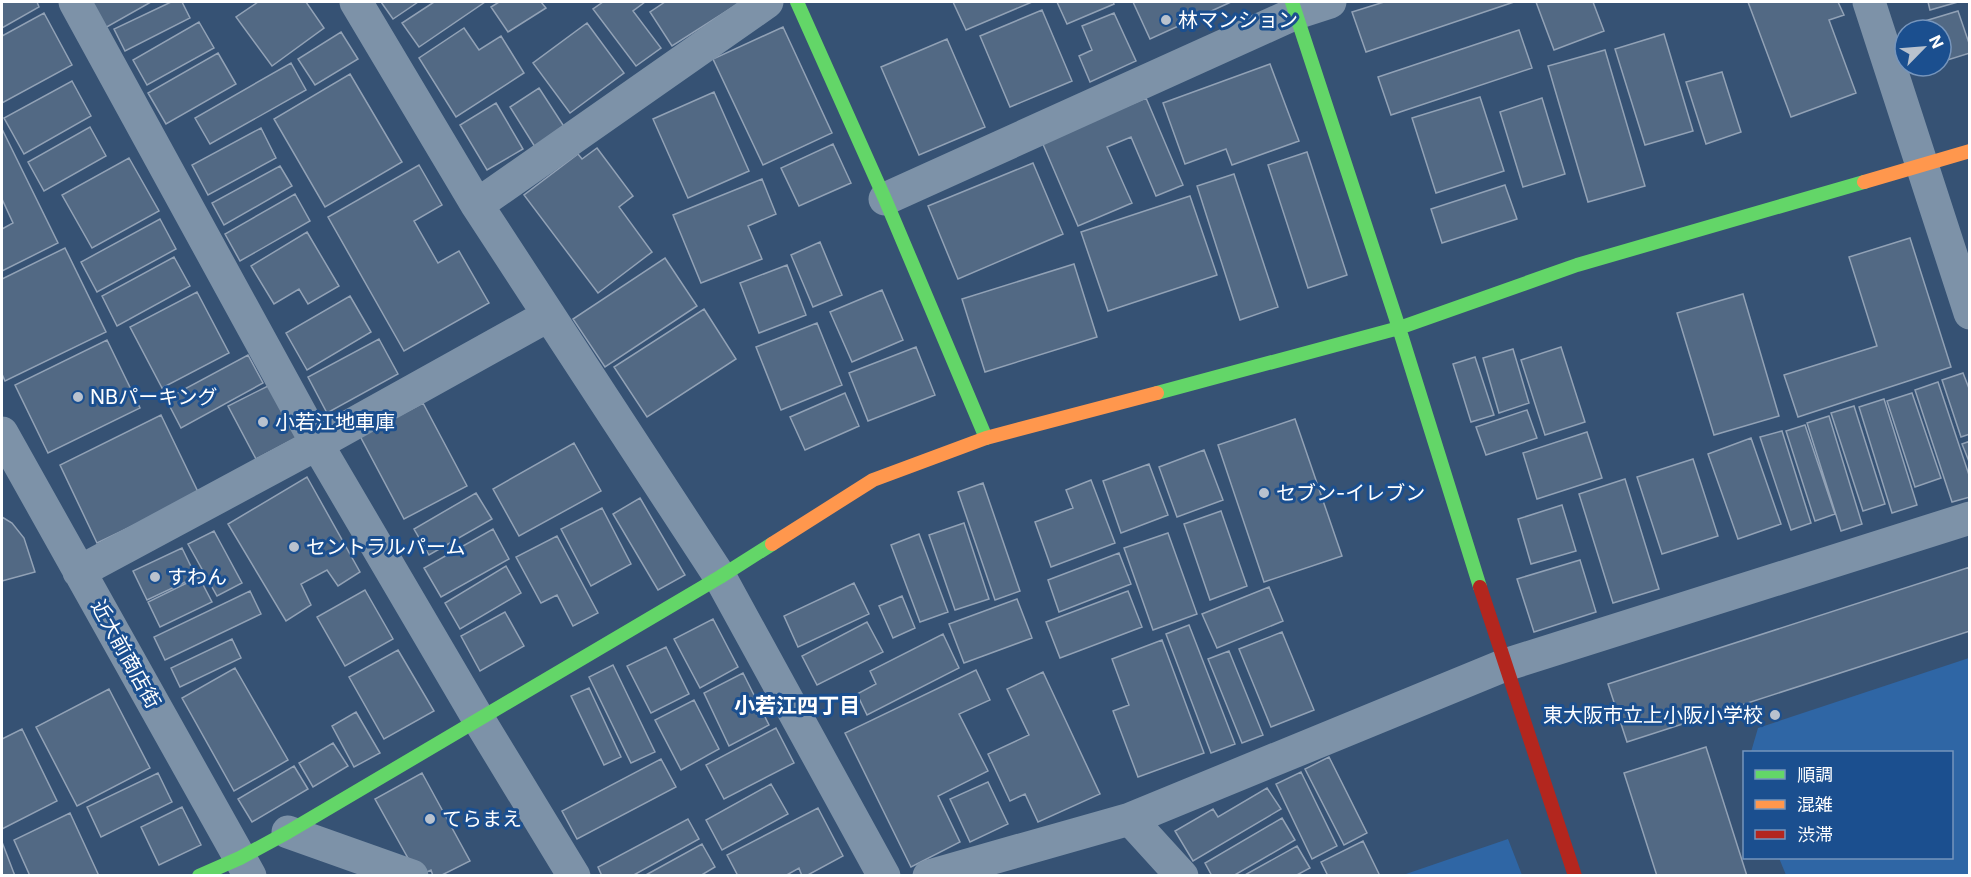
<svg xmlns="http://www.w3.org/2000/svg" width="1971" height="877" viewBox="0 0 1971 877" font-family="Inter,'Noto Sans JP',sans-serif">
<style>
.green{fill:#2f66a5}
.building{fill:#526984;stroke:#92a2b6;stroke-width:1.5}
.lines{fill:none;stroke-linecap:round;stroke-linejoin:round}
.street{stroke:#7d92a8;stroke-width:33}
.fast{stroke:#63d668;stroke-width:14}
.slow{stroke:#ff974d;stroke-width:14}
.jam{stroke:#b3261e;stroke-width:14}
.poi-dot{fill:#b9c2ce;stroke:#1b4f8f;stroke-width:2}
.labels{text-anchor:middle;dominant-baseline:central;stroke-width:6;stroke-linejoin:round;paint-order:stroke}
.poi-label{font-size:20px;fill:#fff;stroke:#1b4f8f;text-anchor:start}
.street-label{font-size:20px;fill:#fff;stroke:#1b4f8f}
.neighbourhood-label{font-size:21px;font-weight:bold;fill:#fff;stroke:#1b4f8f}
</style>
<rect width="100%" height="100%" fill="#365274"/>
<path class="green" d="M 1969,658 L 1969,875 L 1786,875 L 1779,858 L 1952,858 L 1952,752 L 1751,752 L 1758,728 Z
M 1508,839 L 1522,875 L 1403,875 Z"/>
<path class="building" d="M 2,2 L 37,2 L 39,7 L 2,28 Z
M 90,2 L 151,2 L 105,28 Z
M 171,2 L 182,2 L 190,18 L 125,51 L 114,29 Z
M 258,2 L 306,2 L 324,28 L 272,66 L 236,17 Z
M 381,2 L 418,2 L 393,19 Z
M 434,2 L 485,2 L 419,47 L 402,23 Z
M 499,2 L 541,2 L 546,8 L 508,32 L 491,7 Z
M 603,2 L 645,2 L 633,11 L 661,48 L 636,66 L 593,9 Z
M 665,2 L 741,2 L 672,46 L 650,12 Z
M 953,2 L 1032,2 L 966,30 Z
M 1057,2 L 1113,2 L 1114,4 L 1067,24 Z
M 1133,2 L 1231,2 L 1150,39 Z
M 1384,2 L 1514,2 L 1366,52 L 1352,12 Z
M 1536,2 L 1593,2 L 1604,31 L 1554,50 Z
M 1748,2 L 1838,2 L 1844,15 L 1829,20 L 1856,93 L 1791,117 Z
M 1928,2 L 1958,2 L 1930,10 Z
M 1042,10 L 1072,81 L 1010,107 L 980,36 Z
M 1958,11 L 1970,46 L 1970,53 L 1941,62 L 1941,30 L 1906,30 L 1905,27 Z
M 44,13 L 72,65 L 2,103 L 2,36 Z
M 1114,13 L 1136,61 L 1090,82 L 1079,56 L 1092,50 L 1082,26 Z
M 199,22 L 214,48 L 147,85 L 133,60 Z
M 587,23 L 624,73 L 570,113 L 533,63 Z
M 783,27 L 832,133 L 763,165 L 713,59 Z
M 464,28 L 479,50 L 501,36 L 524,73 L 456,117 L 419,58 Z
M 1519,30 L 1532,68 L 1391,115 L 1378,77 Z
M 341,32 L 358,59 L 315,85 L 298,59 Z
M 1664,34 L 1693,131 L 1645,145 L 1615,49 Z
M 947,39 L 985,127 L 919,155 L 881,67 Z
M 1605,50 L 1645,186 L 1588,202 L 1548,66 Z
M 218,53 L 236,84 L 166,124 L 148,93 Z
M 291,63 L 306,90 L 210,144 L 195,118 Z
M 1270,64 L 1299,141 L 1232,165 L 1226,149 L 1185,164 L 1163,103 Z
M 1722,72 L 1741,132 L 1706,144 L 1686,82 Z
M 350,74 L 402,162 L 325,207 L 274,119 Z
M 72,81 L 91,116 L 24,154 L 4,118 Z
M 539,88 L 565,128 L 535,147 L 510,107 Z
M 714,92 L 749,171 L 688,198 L 653,119 Z
M 1480,97 L 1504,171 L 1436,193 L 1412,118 Z
M 1146,98 L 1183,185 L 1156,196 L 1131,137 L 1107,147 L 1132,203 L 1078,226 L 1042,142 Z
M 1542,98 L 1565,174 L 1523,187 L 1500,112 Z
M 496,103 L 523,149 L 487,170 L 460,125 Z
M 90,127 L 106,156 L 44,191 L 28,162 Z
M 261,128 L 276,158 L 208,195 L 192,165 Z
M 3,131 L 58,243 L 2,271 L 2,229 L 13,223 L 2,199 L 2,132 Z
M 833,144 L 851,183 L 799,206 L 781,168 Z
M 597,148 L 633,196 L 619,207 L 652,252 L 598,293 L 524,195 L 578,154 L 582,159 Z
M 1307,152 L 1347,275 L 1308,288 L 1268,165 Z
M 129,158 L 159,211 L 92,248 L 62,195 Z
M 1033,163 L 1063,234 L 958,279 L 928,206 Z
M 419,165 L 442,205 L 414,221 L 438,263 L 459,251 L 489,303 L 404,351 L 328,217 Z
M 280,166 L 292,186 L 224,225 L 212,203 Z
M 1234,174 L 1278,307 L 1240,320 L 1197,186 Z
M 762,179 L 776,214 L 748,226 L 762,259 L 701,283 L 673,215 Z
M 1505,185 L 1517,219 L 1442,243 L 1431,209 Z
M 295,194 L 310,221 L 240,261 L 225,234 Z
M 1190,196 L 1217,275 L 1108,311 L 1081,232 Z
M 160,219 L 176,249 L 97,292 L 81,262 Z
M 307,232 L 339,286 L 308,304 L 299,289 L 274,304 L 251,266 Z
M 1910,238 L 1951,367 L 1798,417 L 1784,375 L 1877,346 L 1849,257 Z
M 820,242 L 842,295 L 813,307 L 791,255 Z
M 65,248 L 106,332 L 5,381 L 2,374 L 2,279 Z
M 174,257 L 190,286 L 117,326 L 102,296 Z
M 665,258 L 697,306 L 605,367 L 573,319 Z
M 1074,264 L 1097,337 L 985,372 L 962,299 Z
M 787,265 L 806,315 L 759,333 L 740,283 Z
M 882,290 L 903,340 L 852,362 L 830,312 Z
M 197,292 L 229,353 L 162,388 L 130,327 Z
M 1743,294 L 1779,416 L 1714,435 L 1677,313 Z
M 350,296 L 371,332 L 307,370 L 286,333 Z
M 704,309 L 736,359 L 647,417 L 614,367 Z
M 817,323 L 842,385 L 781,410 L 756,347 Z
M 379,339 L 398,374 L 327,413 L 308,377 Z
M 107,340 L 140,408 L 48,453 L 15,385 Z
M 916,347 L 935,395 L 868,421 L 849,373 Z
M 1561,347 L 1585,422 L 1545,435 L 1521,360 Z
M 1513,349 L 1529,403 L 1499,413 L 1483,358 Z
M 248,355 L 263,383 L 181,428 L 166,399 Z
M 1475,357 L 1494,415 L 1471,422 L 1453,364 Z
M 1963,373 L 1970,391 L 1970,434 L 1961,437 L 1942,380 Z
M 1938,382 L 1970,478 L 1970,497 L 1952,502 L 1915,390 Z
M 270,385 L 298,437 L 256,459 L 228,406 Z
M 845,393 L 859,426 L 805,450 L 790,417 Z
M 1912,393 L 1941,478 L 1915,487 L 1887,401 Z
M 1884,399 L 1917,505 L 1892,513 L 1859,407 Z
M 423,403 L 467,486 L 404,519 L 360,436 Z
M 1854,406 L 1885,504 L 1863,511 L 1831,413 Z
M 1527,410 L 1537,438 L 1486,455 L 1476,427 Z
M 161,415 L 199,494 L 97,543 L 60,465 Z
M 1829,416 L 1862,524 L 1841,531 L 1807,423 Z
M 1295,419 L 1342,556 L 1264,582 L 1218,445 Z
M 1805,425 L 1835,514 L 1815,521 L 1786,431 Z
M 1782,431 L 1811,523 L 1791,530 L 1760,437 Z
M 1587,432 L 1602,478 L 1537,499 L 1523,453 Z
M 1751,438 L 1781,524 L 1738,539 L 1708,454 Z
M 1970,441 L 1970,464 L 1962,444 Z
M 574,443 L 601,491 L 519,536 L 493,489 Z
M 1204,450 L 1223,500 L 1177,517 L 1159,467 Z
M 1693,459 L 1718,536 L 1662,554 L 1637,477 Z
M 1149,464 L 1168,515 L 1121,533 L 1103,481 Z
M 307,477 L 360,572 L 338,586 L 327,570 L 301,584 L 311,605 L 286,621 L 228,524 Z
M 1625,479 L 1659,589 L 1613,603 L 1579,494 Z
M 1091,480 L 1115,543 L 1051,567 L 1035,522 L 1073,508 L 1066,490 Z
M 983,483 L 1020,591 L 995,600 L 958,492 Z
M 476,493 L 492,519 L 429,555 L 414,529 Z
M 640,498 L 685,575 L 658,590 L 613,514 Z
M 1562,505 L 1576,551 L 1531,564 L 1518,519 Z
M 602,508 L 631,564 L 591,586 L 561,529 Z
M 1221,511 L 1247,586 L 1210,600 L 1184,524 Z
M 2,517 L 12,523 L 24,538 L 35,572 L 2,581 Z
M 964,523 L 989,599 L 955,610 L 929,535 Z
M 493,529 L 509,559 L 441,597 L 424,568 Z
M 214,531 L 242,583 L 217,596 L 188,544 Z
M 1168,533 L 1197,614 L 1153,630 L 1124,548 Z
M 919,534 L 948,612 L 920,622 L 891,545 Z
M 557,536 L 598,613 L 573,626 L 557,595 L 541,603 L 516,557 Z
M 182,548 L 196,577 L 147,600 L 133,571 Z
M 1119,553 L 1131,584 L 1059,612 L 1048,580 Z
M 1580,560 L 1596,612 L 1534,632 L 1517,579 Z
M 506,566 L 521,593 L 460,629 L 445,603 Z
M 1970,567 L 1970,631 L 1627,742 L 1608,684 Z
M 199,577 L 212,602 L 160,627 L 148,602 Z
M 854,583 L 869,614 L 798,647 L 784,616 Z
M 1269,587 L 1283,621 L 1217,648 L 1202,614 Z
M 365,590 L 393,639 L 345,666 L 317,617 Z
M 250,591 L 261,614 L 165,660 L 154,637 Z
M 1128,591 L 1142,627 L 1060,658 L 1046,622 Z
M 902,596 L 915,628 L 893,638 L 879,606 Z
M 1017,599 L 1032,638 L 964,663 L 949,624 Z
M 505,612 L 524,646 L 480,671 L 461,636 Z
M 713,619 L 738,667 L 700,688 L 674,639 Z
M 867,622 L 883,652 L 817,685 L 802,656 Z
M 1189,625 L 1235,744 L 1211,753 L 1166,634 Z
M 1282,632 L 1314,710 L 1271,727 L 1239,649 Z
M 943,634 L 959,668 L 867,715 L 857,694 L 876,684 L 870,671 Z
M 232,639 L 241,658 L 180,687 L 171,668 Z
M 1162,640 L 1204,753 L 1138,777 L 1113,711 L 1129,705 L 1112,659 Z
M 666,647 L 689,694 L 651,713 L 627,666 Z
M 398,650 L 434,711 L 384,739 L 349,677 Z
M 1229,651 L 1263,735 L 1242,743 L 1208,659 Z
M 613,665 L 655,752 L 631,763 L 589,677 Z
M 235,668 L 288,760 L 234,791 L 182,698 Z
M 976,670 L 990,700 L 959,714 L 988,771 L 938,796 L 960,842 L 911,867 L 845,733 Z
M 1043,672 L 1100,794 L 1038,822 L 1025,794 L 1010,801 L 988,754 L 1029,735 L 1007,689 Z
M 743,673 L 769,725 L 729,746 L 704,693 Z
M 589,688 L 621,757 L 604,765 L 571,696 Z
M 109,689 L 150,768 L 77,806 L 36,727 Z
M 694,700 L 719,749 L 681,770 L 655,720 Z
M 356,712 L 380,753 L 354,767 L 332,726 Z
M 776,728 L 794,763 L 724,799 L 706,765 Z
M 22,729 L 57,801 L 2,829 L 2,739 Z
M 333,743 L 348,766 L 313,787 L 299,763 Z
M 1706,747 L 1747,876 L 1657,876 L 1624,773 Z
M 1329,757 L 1367,833 L 1344,845 L 1305,769 Z
M 661,759 L 676,787 L 577,839 L 562,811 Z
M 294,766 L 308,789 L 252,822 L 238,799 Z
M 1301,772 L 1337,846 L 1312,859 L 1276,784 Z
M 158,773 L 172,802 L 101,837 L 87,807 Z
M 422,773 L 470,861 L 440,876 L 433,876 L 431,870 L 418,876 L 375,799 Z
M 988,782 L 1008,824 L 970,842 L 950,799 Z
M 771,784 L 788,814 L 722,850 L 706,820 Z
M 1267,788 L 1281,809 L 1193,861 L 1175,831 L 1213,809 L 1218,817 Z
M 182,807 L 201,845 L 159,865 L 141,827 Z
M 818,808 L 843,856 L 806,876 L 802,876 L 799,868 L 785,876 L 738,876 L 727,855 Z
M 70,813 L 99,876 L 30,876 L 14,840 Z
M 1282,818 L 1295,840 L 1233,876 L 1212,876 L 1205,863 Z
M 688,819 L 699,839 L 632,876 L 602,876 L 598,867 Z
M 1363,841 L 1380,876 L 1328,876 L 1321,862 Z
M 2,842 L 15,876 L 2,876 Z
M 702,844 L 715,867 L 700,876 L 644,876 Z
M 1297,846 L 1310,868 L 1295,876 L 1243,876 Z"/>
<g class="lines">
<path class="street" d="M 75,2 L 317,444 L 479,720 L 574,876
M 356,2 L 477,205 L 720,577 L 884,876
M 1869,2 L 1970,313
M 885,199 L 1296,13 L 1330,2
M 477,205 L 767,2
M 2,433 L 250,876
M 79,572 L 317,444 L 549,315
M 288,832 L 412,876
M 929,876 L 1130,819
M 1182,876 L 1130,819 L 1505,665 L 1970,518"/>
<path class="fast" d="M 797,2 L 885,199 L 986,438
M 1292,2 L 1399,328 L 1480,587
M 1157,393 L 1399,328 L 1577,265 L 1864,182
M 199,876 L 240,858 L 288,832 L 720,577 L 772,544"/>
<path class="slow" d="M 1864,182 L 1970,151
M 772,544 L 873,480 L 986,438 L 1157,393"/>
<path class="jam" d="M 1480,587 L 1575,876"/>
</g>
<g class="poi-dot">
<circle cx="1166" cy="20" r="6"/>
<circle cx="78" cy="397" r="6"/>
<circle cx="263" cy="422" r="6"/>
<circle cx="1264" cy="493" r="6"/>
<circle cx="294" cy="547" r="6"/>
<circle cx="155" cy="577" r="6"/>
<circle cx="1775" cy="715" r="6"/>
<circle cx="430" cy="819" r="6"/>
</g>
<g class="labels">
<g class="poi-label">
<text x="1178" y="20">林マンション</text>
<text x="90" y="397">NBパーキング</text>
<text x="275" y="422">小若江地車庫</text>
<text x="1276" y="493">セブン-イレブン</text>
<text x="306" y="547">セントラルパーム</text>
<text x="167" y="577">すわん</text>
<text x="1763" y="715" text-anchor="end">東大阪市立上小阪小学校</text>
<text x="442" y="819">てらまえ</text>
</g>
<g class="street-label">
<text transform="translate(126 654) rotate(61)">近大前商店街</text>
</g>
<g class="neighbourhood-label">
<text x="797" y="705">小若江四丁目</text>
</g>
</g>
<rect width="1971" height="877" fill="none" stroke="#ffffff" stroke-width="6"/>
<rect x="1743" y="751" width="210" height="108" fill="#1b4f8f" stroke="#7695bc" stroke-width="1.5"/>
<rect x="1755" y="770" width="30" height="9" fill="#63d668" stroke="#7695bc" stroke-width="1.5"/>
<text x="1797" y="781" font-size="18" fill="#ffffff">順調</text>
<rect x="1755" y="800" width="30" height="9" fill="#ff974d" stroke="#7695bc" stroke-width="1.5"/>
<text x="1797" y="811" font-size="18" fill="#ffffff">混雑</text>
<rect x="1755" y="830" width="30" height="9" fill="#b3261e" stroke="#7695bc" stroke-width="1.5"/>
<text x="1797" y="841" font-size="18" fill="#ffffff">渋滞</text>
<g transform="translate(1923 48) rotate(65)"><circle r="28" fill="#1b4f8f" stroke="#7695bc" stroke-width="1.5"/>
<path d="M0-4.5L10 22L0 15L-10 22Z" fill="#b9c2ce"/>
<text y="-9" font-size="16" font-weight="bold" text-anchor="middle" fill="#ffffff">N</text>
</g>
</svg>
